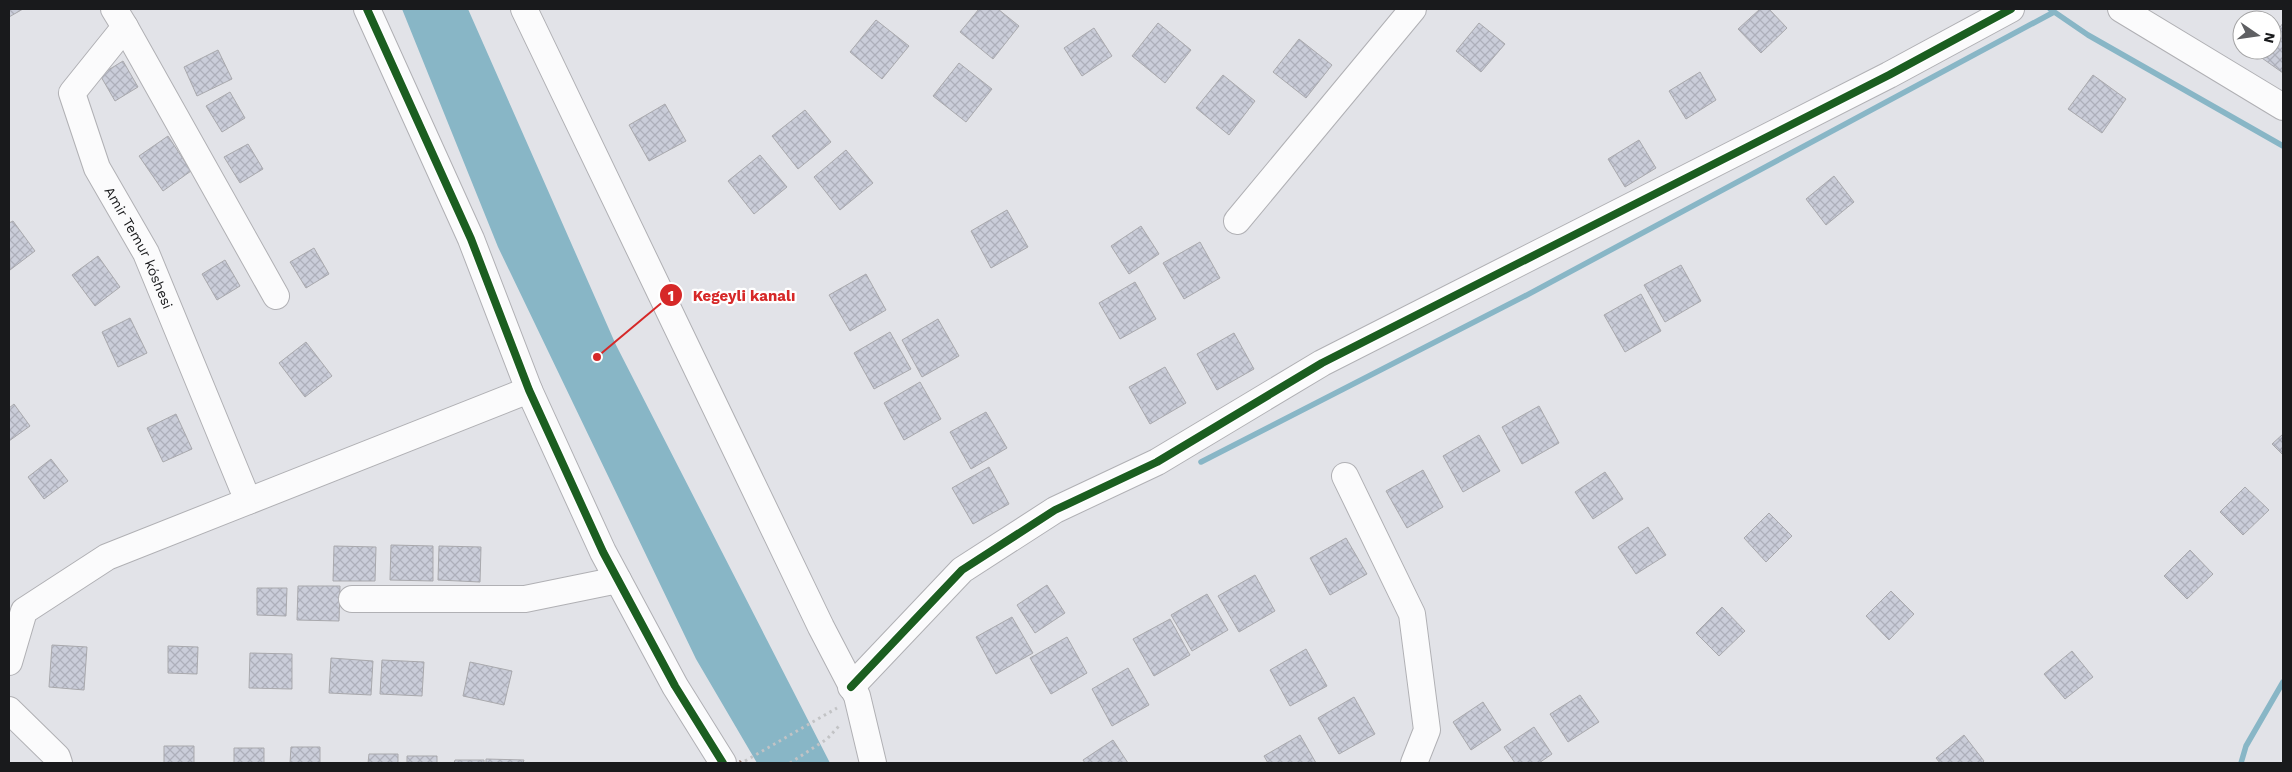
<svg xmlns="http://www.w3.org/2000/svg" width="2292" height="772" viewBox="0 0 2292 772" font-family="'Work Sans',sans-serif">
<style>
.water{fill:#88b6c6}
.lines{fill:none;stroke-linecap:round;stroke-linejoin:round}
.stream{stroke:#88b6c6;stroke-width:5.5}
.building{fill:url(#building-cross-hatch);stroke:#a9a9ad}
.minor-casing{stroke:#b0b0b4;stroke-width:28}
.path{stroke:#c2c3c5;stroke-width:3;stroke-dasharray:2.5 4;stroke-linecap:butt}
.minor{stroke:#fbfbfc;stroke-width:26}
.quiet{stroke:#8d6e63;stroke-width:6;stroke-dasharray:12 6;stroke-linecap:butt}
.cycleway-casing{stroke:#fff;stroke-width:11}
.cycleway{stroke:#1b5e20;stroke-width:8}
.labels{text-anchor:middle;dominant-baseline:central;stroke-width:4.5;stroke-linejoin:round;paint-order:stroke}
.street-label{font-size:14px;fill:#191a1c;stroke:#fff}
.leader{fill:none;stroke:#d62828;stroke-width:2}
.callout-dot{fill:#d62828;stroke:#fff;stroke-width:2}
.mark-label{font-size:15px;text-anchor:middle;font-weight:bold;fill:#fff}
.callout-label{font-size:15px;text-anchor:middle;font-weight:bold;fill:#d62828;stroke:#fff;stroke-width:4.5;stroke-linejoin:round;paint-order:stroke}
</style>
<defs>
<pattern id="building-cross-hatch" width="8" height="8" patternUnits="userSpaceOnUse" patternTransform="scale(1.25)"><rect width="8" height="8" fill="#cacdd9"/><path d="M0 0l8 8M0 8l8-8" fill="none" stroke="#adafba"/></pattern>
</defs>
<rect width="100%" height="100%" fill="#e2e3e8"/>
<path class="water" d="M 402,9 L 468,9 L 616,345 L 830,763 L 757,763 L 696,659 L 498,247 Z"/>
<g class="lines">
<path class="stream" d="M 2050,9 L 2088,35 L 2283,146
M 1201,462 L 1525,296 L 2054,12
M 2241,763 L 2246,746 L 2283,682"/>
</g>
<path class="building" d="M 9,9 L 23,9 L 9,17 Z
M 979,9 L 998,9 L 1019,26 L 993,59 L 960,32 Z
M 1760,9 L 1769,9 L 1787,28 L 1761,53 L 1738,29 Z
M 876,20 L 909,46 L 882,79 L 850,52 Z
M 1158,23 L 1191,50 L 1165,83 L 1132,56 Z
M 1479,23 L 1505,44 L 1481,72 L 1456,51 Z
M 2283,23 L 2283,73 L 2259,56 L 2264,50 L 2272,50 L 2272,38 Z
M 1094,28 L 1112,56 L 1082,76 L 1064,48 Z
M 1299,39 L 1332,65 L 1306,98 L 1273,72 Z
M 218,50 L 232,79 L 197,96 L 184,67 Z
M 123,61 L 138,87 L 115,101 L 100,75 Z
M 959,63 L 992,89 L 966,122 L 933,96 Z
M 1700,72 L 1716,100 L 1686,119 L 1669,91 Z
M 1223,75 L 1255,101 L 1229,135 L 1196,108 Z
M 2093,75 L 2126,99 L 2102,133 L 2068,109 Z
M 230,92 L 245,118 L 222,132 L 206,106 Z
M 665,104 L 686,141 L 649,161 L 629,125 Z
M 805,110 L 831,142 L 798,169 L 772,136 Z
M 168,136 L 191,171 L 163,191 L 139,156 Z
M 1639,140 L 1656,168 L 1625,187 L 1608,159 Z
M 248,144 L 263,169 L 240,183 L 224,157 Z
M 846,150 L 873,183 L 840,210 L 814,177 Z
M 760,155 L 787,187 L 754,214 L 728,181 Z
M 1834,176 L 1854,202 L 1826,225 L 1806,199 Z
M 1007,210 L 1028,247 L 991,268 L 971,231 Z
M 13,221 L 35,251 L 10,270 L 9,223 Z
M 1141,226 L 1159,254 L 1129,274 L 1111,246 Z
M 1200,242 L 1220,278 L 1184,299 L 1163,263 Z
M 314,248 L 329,274 L 306,288 L 290,262 Z
M 98,256 L 120,287 L 95,306 L 72,275 Z
M 225,260 L 240,286 L 217,300 L 202,274 Z
M 1681,265 L 1701,301 L 1665,322 L 1644,285 Z
M 866,274 L 886,310 L 850,331 L 829,295 Z
M 1135,282 L 1156,319 L 1120,339 L 1099,303 Z
M 1641,294 L 1661,331 L 1625,352 L 1604,315 Z
M 130,318 L 147,353 L 118,367 L 102,332 Z
M 938,319 L 959,356 L 922,377 L 902,340 Z
M 890,332 L 911,369 L 874,389 L 854,353 Z
M 1234,333 L 1254,369 L 1217,390 L 1197,354 Z
M 306,342 L 332,376 L 305,397 L 279,363 Z
M 1165,367 L 1186,403 L 1150,424 L 1129,387 Z
M 920,382 L 941,419 L 904,440 L 884,403 Z
M 14,404 L 30,426 L 9,441 L 9,408 Z
M 1539,406 L 1559,443 L 1522,464 L 1502,427 Z
M 986,412 L 1007,448 L 971,469 L 950,432 Z
M 176,414 L 192,449 L 163,462 L 147,428 Z
M 2283,434 L 2283,455 L 2272,444 Z
M 1479,435 L 1500,471 L 1463,492 L 1443,456 Z
M 51,459 L 68,481 L 44,499 L 28,477 Z
M 989,467 L 1009,504 L 973,524 L 952,488 Z
M 1423,470 L 1443,507 L 1407,528 L 1386,491 Z
M 1605,472 L 1623,499 L 1593,519 L 1575,492 Z
M 2245,487 L 2269,510 L 2243,535 L 2220,512 Z
M 1769,513 L 1792,536 L 1766,562 L 1744,538 Z
M 1648,527 L 1666,555 L 1636,574 L 1618,547 Z
M 1346,538 L 1367,574 L 1330,595 L 1310,558 Z
M 391,545 L 433,546 L 433,581 L 390,580 Z
M 334,546 L 376,547 L 375,581 L 333,581 Z
M 439,546 L 481,547 L 480,582 L 438,580 Z
M 2190,550 L 2213,574 L 2187,599 L 2164,576 Z
M 1255,575 L 1275,611 L 1239,632 L 1218,596 Z
M 1047,585 L 1065,613 L 1035,633 L 1017,605 Z
M 298,586 L 340,586 L 339,621 L 297,620 Z
M 257,588 L 287,588 L 286,616 L 257,615 Z
M 1891,591 L 1914,614 L 1889,640 L 1866,616 Z
M 1207,594 L 1228,630 L 1192,651 L 1171,615 Z
M 1722,607 L 1745,631 L 1719,656 L 1696,633 Z
M 1012,617 L 1033,653 L 996,674 L 976,637 Z
M 1170,619 L 1190,655 L 1154,676 L 1133,639 Z
M 1067,637 L 1087,673 L 1051,694 L 1030,658 Z
M 52,645 L 87,647 L 84,690 L 49,687 Z
M 168,646 L 198,647 L 197,674 L 168,673 Z
M 1306,649 L 1327,686 L 1290,706 L 1270,670 Z
M 2072,651 L 2093,677 L 2065,699 L 2044,674 Z
M 250,653 L 292,654 L 292,689 L 249,688 Z
M 331,658 L 373,661 L 371,695 L 329,693 Z
M 382,660 L 424,662 L 422,696 L 380,694 Z
M 470,662 L 512,671 L 504,705 L 463,696 Z
M 1128,668 L 1149,705 L 1112,726 L 1092,689 Z
M 1580,695 L 1599,722 L 1568,742 L 1550,714 Z
M 1354,697 L 1375,734 L 1339,754 L 1318,718 Z
M 1483,702 L 1501,730 L 1471,750 L 1453,722 Z
M 1534,727 L 1552,754 L 1539,763 L 1515,763 L 1504,747 Z
M 1300,735 L 1316,763 L 1268,763 L 1264,756 Z
M 1964,735 L 1984,761 L 1982,763 L 1940,763 L 1936,758 Z
M 1113,740 L 1128,763 L 1085,763 L 1083,760 Z
M 164,746 L 194,746 L 194,763 L 164,763 Z
M 291,747 L 320,747 L 320,763 L 290,763 Z
M 234,748 L 264,748 L 264,763 L 234,763 Z
M 369,754 L 398,754 L 398,763 L 368,763 Z
M 407,756 L 437,756 L 437,763 L 407,763 Z
M 486,759 L 524,760 L 523,763 L 486,763 Z
M 455,760 L 484,760 L 484,763 L 454,763 Z"/>
<g class="lines">
<g class="minor-casing">
<g id="minor">
<path id="s1" d="M 114,9 L 125,27 L 72,93 L 97,168 L 146,253 L 248,501"/>
<path d="M 367,9 L 471,239 L 529,390 L 603,552 L 675,686 L 723,763"/>
<path d="M 524,9 L 821,627 L 857,696 L 873,763"/>
<path d="M 2121,9 L 2283,107"/>
<path d="M 125,27 L 276,296"/>
<path d="M 1237,221 L 1413,9"/>
<path d="M 1345,476 L 1412,614 L 1427,730 L 1414,763"/>
<path d="M 352,599 L 525,599 L 618,580"/>
<path d="M 9,662 L 24,611 L 107,557 L 529,390"/>
<path d="M 851,687 L 962,570 L 1055,510 L 1157,462 L 1322,363 L 1889,75 L 2011,9"/>
<path d="M 9,710 L 57,757 L 59,763"/>
</g>
</g>
<path class="path" d="M 745,761 L 837,708
M 790,763 L 827,739 L 839,726 L 839,723"/>
<use href="#minor" class="minor"/>
<path class="quiet" d="M 741,763 L 742,762"/>
<g class="cycleway-casing">
<path id="cycleway" d="M 367,9 L 471,239 L 529,390 L 603,552 L 675,686 L 723,763
M 851,687 L 962,570 L 1055,510 L 1157,462 L 1322,363 L 1889,75 L 2011,9"/>
</g>
<use href="#cycleway" class="cycleway"/>
</g>
<g class="labels">
<g class="street-label">
<text stroke="none"><textPath href="#s1" startOffset="275">Amir Temur kóshesi</textPath></text>
</g>
</g>
<path class="leader" d="M597 357L671 295"/>
<g class="callout-dot">
<circle cx="597" cy="357" r="5"/>
<circle cx="671" cy="295" r="12"/>
</g>
<g class="mark-label">
<text x="671" y="301">1</text>
</g>
<g class="callout-label">
<text x="744" y="301">Kegeyli kanalı</text>
</g>
<rect width="2292" height="772" fill="none" stroke="#191a1c" stroke-width="20"/>
<g transform="translate(2257 35) rotate(103)"><circle r="24" fill="#ffffff" stroke="#a3a3a4"/>
<path d="M0-4L9 19L0 12L-9 19Z" fill="#5f6063"/>
<text y="-8" font-size="14" font-weight="bold" text-anchor="middle" fill="#191a1c">N</text>
</g>
</svg>
